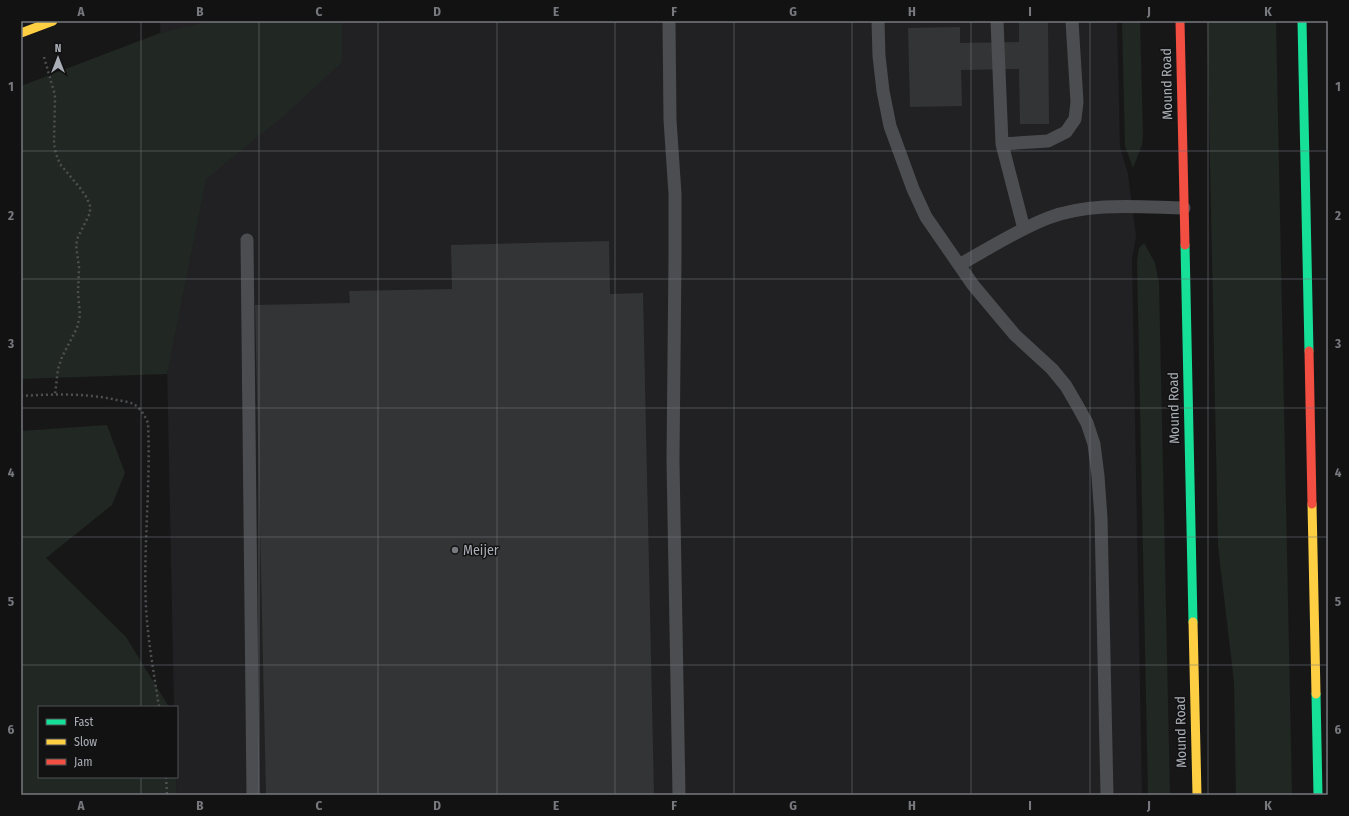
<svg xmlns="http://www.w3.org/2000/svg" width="1349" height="816" viewBox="0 0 1349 816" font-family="'Fira Sans Condensed',sans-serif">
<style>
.built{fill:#212123}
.green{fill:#212722}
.building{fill:#333435}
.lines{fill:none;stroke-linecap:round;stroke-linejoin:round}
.path{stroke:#4d4f51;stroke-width:2.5;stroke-dasharray:2 3;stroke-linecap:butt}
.lane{stroke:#4c4d50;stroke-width:13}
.fast{stroke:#16e098;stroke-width:9}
.slow{stroke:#ffcf43;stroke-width:9}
.jam{stroke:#f24e42;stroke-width:9}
.grid{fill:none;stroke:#77797f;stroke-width:1;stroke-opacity:0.55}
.poi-dot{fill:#77797f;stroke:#121213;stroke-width:1.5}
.labels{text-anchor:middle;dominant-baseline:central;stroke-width:3;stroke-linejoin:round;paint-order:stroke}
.street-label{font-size:14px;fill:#aaaeb6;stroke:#121213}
.poi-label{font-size:14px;fill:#aaaeb6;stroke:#121213;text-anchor:start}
.neatline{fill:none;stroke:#77797f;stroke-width:1.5}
.grid-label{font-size:13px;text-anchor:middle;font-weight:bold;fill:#77797f}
</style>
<rect width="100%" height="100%" fill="#171718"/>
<path class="built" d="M 160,21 L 1117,21 L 1120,147 L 1128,174 L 1136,237 L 1132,259 L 1142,795 L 176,795 L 177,707 L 174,707 Z"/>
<path class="green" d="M 212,21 L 342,21 L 342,62 L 286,114 L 206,179 L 167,374 L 21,379 L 21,86 L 160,33 Z
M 1122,21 L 1140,21 L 1143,134 L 1142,145 L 1133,168 L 1125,146 Z
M 1207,21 L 1276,21 L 1292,795 L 1236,795 L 1234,682 L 1218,546 Z
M 1144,243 L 1155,263 L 1159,283 L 1170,795 L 1148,795 L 1137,261 L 1139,248 Z
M 107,425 L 125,473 L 112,505 L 46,558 L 126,637 L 169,707 L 39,707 L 39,777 L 176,777 L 176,795 L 21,795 L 21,431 Z"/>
<path class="building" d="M 1019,21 L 1048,21 L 1049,124 L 1020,124 L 1019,69 L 961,70 L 962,106 L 910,107 L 908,28 L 960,27 L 960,43 L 1019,42 Z
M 609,241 L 610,294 L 643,293 L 654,795 L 266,795 L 255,305 L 350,303 L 349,291 L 452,289 L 451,245 Z"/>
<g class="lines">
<path class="path" d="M 44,57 L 55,95 L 54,144 L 56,154 L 60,164 L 80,188 L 87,198 L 90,206 L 90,213 L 78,237 L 76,245 L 79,267 L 78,293 L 80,315 L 77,328 L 62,357 L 58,369 L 55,394
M 21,396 C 53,394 86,393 117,400 C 123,401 130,402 135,405 C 141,409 145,416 148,423 C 151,484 143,546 146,608 C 148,641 154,674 159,707
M 166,777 L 167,795"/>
<path class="lane" d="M 669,21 L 670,120 L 675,194 L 675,256 L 673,461 L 679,795
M 878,21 L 879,56 L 883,91 L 890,126 L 913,189 L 926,217 L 973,285 L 1015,335 L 1052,369 L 1066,386 L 1077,405 L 1087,423 L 1094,444 L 1098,476 L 1101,518 L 1107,795
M 997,21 L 1002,144
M 1024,229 L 1002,144 L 1048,141 L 1066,132 L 1075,119 L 1077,102 L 1072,21
M 247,240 L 253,795
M 959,265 C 988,249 1017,230 1048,218 C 1091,202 1138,207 1184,208"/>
<path class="fast" d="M 1302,21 L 1309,351
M 1185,245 L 1193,622
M 1316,694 L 1318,795"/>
<path class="slow" d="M 21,33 L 53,21
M 1312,504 L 1316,694
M 1193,622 L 1197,795"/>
<path class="jam" d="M 1180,21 L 1185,245
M 1309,351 L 1312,504"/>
</g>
<path class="grid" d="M 141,21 L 141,707M 259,21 L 259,795M 378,21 L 378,795M 497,21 L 497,795M 615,21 L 615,795M 734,21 L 734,795M 852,21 L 852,795M 971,21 L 971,795M 1090,21 L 1090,795M 1208,21 L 1208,795M 21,151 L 1328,151M 21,279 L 1328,279M 21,408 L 1328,408M 21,537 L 1328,537M 21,665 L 1328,665M 141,777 L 141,795"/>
<circle class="poi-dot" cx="455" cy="550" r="4"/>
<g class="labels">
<g class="street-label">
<text transform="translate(1167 84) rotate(-91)">Mound Road</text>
<text transform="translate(1174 408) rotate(-91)">Mound Road</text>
<text transform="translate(1181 732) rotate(-91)">Mound Road</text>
</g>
<g class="poi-label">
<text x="463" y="550">Meijer</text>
</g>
</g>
<rect width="1349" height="816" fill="none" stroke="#121213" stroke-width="44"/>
<rect x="38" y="706" width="140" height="72" fill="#121213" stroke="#4f5054"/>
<rect x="46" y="719" width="20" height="6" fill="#16e098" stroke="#4f5054"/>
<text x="74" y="726" font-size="12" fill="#aaaeb6">Fast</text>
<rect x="46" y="739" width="20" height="6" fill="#ffcf43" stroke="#4f5054"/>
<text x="74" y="746" font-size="12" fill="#aaaeb6">Slow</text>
<rect x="46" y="759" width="20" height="6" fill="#f24e42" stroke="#4f5054"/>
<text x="74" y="766" font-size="12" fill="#aaaeb6">Jam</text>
<g transform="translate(58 58)" stroke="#121213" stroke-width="3" paint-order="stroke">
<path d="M0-3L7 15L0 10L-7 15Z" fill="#aaaeb6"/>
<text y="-6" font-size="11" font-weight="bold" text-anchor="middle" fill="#aaaeb6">N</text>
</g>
<rect x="22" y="22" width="1305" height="772" class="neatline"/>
<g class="grid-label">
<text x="81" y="16">A</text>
<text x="200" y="16">B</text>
<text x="319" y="16">C</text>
<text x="437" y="16">D</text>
<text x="556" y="16">E</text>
<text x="674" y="16">F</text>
<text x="793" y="16">G</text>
<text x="912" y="16">H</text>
<text x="1030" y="16">I</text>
<text x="1149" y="16">J</text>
<text x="1268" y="16">K</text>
<text x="11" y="91">1</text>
<text x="1338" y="91">1</text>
<text x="11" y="220">2</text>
<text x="1338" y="220">2</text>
<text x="11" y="348">3</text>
<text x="1338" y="348">3</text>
<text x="11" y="477">4</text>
<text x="1338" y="477">4</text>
<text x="11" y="606">5</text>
<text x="1338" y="606">5</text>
<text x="11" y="734">6</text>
<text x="1338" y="734">6</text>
<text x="81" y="810">A</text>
<text x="200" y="810">B</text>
<text x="319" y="810">C</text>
<text x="437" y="810">D</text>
<text x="556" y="810">E</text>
<text x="674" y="810">F</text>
<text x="793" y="810">G</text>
<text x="912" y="810">H</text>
<text x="1030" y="810">I</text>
<text x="1149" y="810">J</text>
<text x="1268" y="810">K</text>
</g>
</svg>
